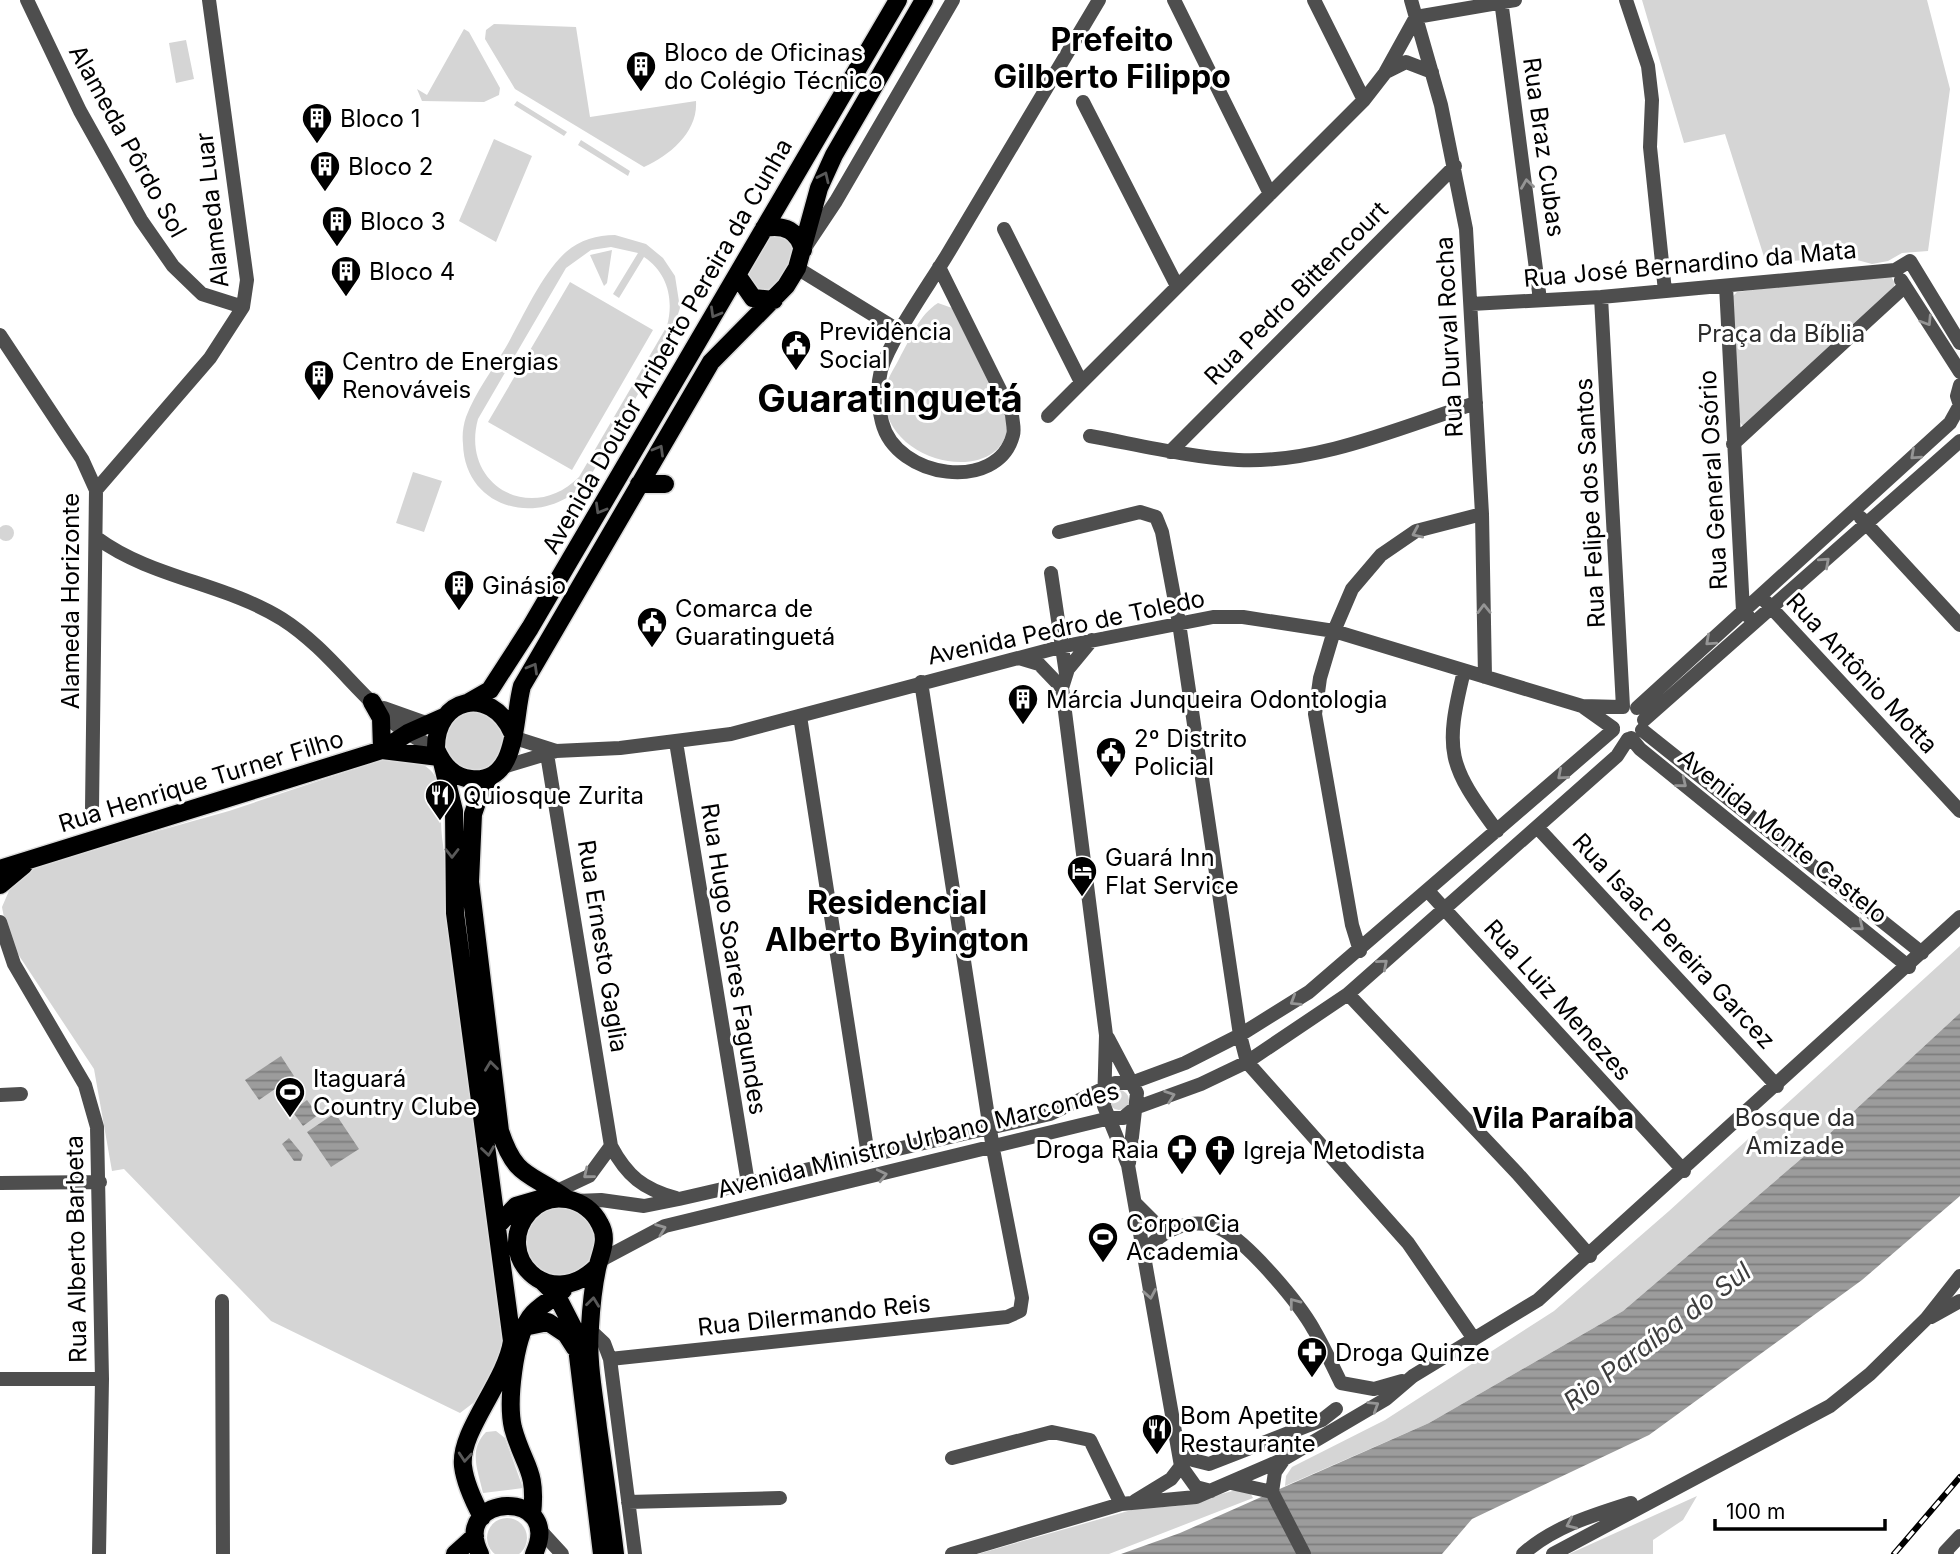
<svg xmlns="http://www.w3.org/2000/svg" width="1960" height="1554" viewBox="0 0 1960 1554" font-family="Inter,sans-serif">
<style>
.green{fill:#d5d5d5;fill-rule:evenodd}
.water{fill:url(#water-rules)}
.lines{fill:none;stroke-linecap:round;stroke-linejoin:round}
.major-casing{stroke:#dbdbdb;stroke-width:21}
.minor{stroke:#4e4e4e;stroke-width:14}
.major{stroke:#000;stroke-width:18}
.rail-casing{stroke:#000;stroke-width:6}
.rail{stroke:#fff;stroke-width:3.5;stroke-dasharray:10;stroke-linecap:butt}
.oneway{stroke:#595959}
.oneway2{stroke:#959595}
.labels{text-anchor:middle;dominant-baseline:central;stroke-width:6;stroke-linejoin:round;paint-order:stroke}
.poi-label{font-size:24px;fill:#000;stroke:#fff;text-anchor:start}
.street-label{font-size:24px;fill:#000;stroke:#fff}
.park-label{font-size:24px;fill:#2c2c2c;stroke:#fff}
.water-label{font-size:26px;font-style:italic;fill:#3d3d3d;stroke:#fff}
.quarter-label{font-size:28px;font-weight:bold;fill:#000;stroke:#fff}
.district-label{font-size:32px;font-weight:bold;fill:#000;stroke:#fff}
.town-label{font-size:38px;font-weight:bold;fill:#000;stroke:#fff}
</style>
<defs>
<pattern id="water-rules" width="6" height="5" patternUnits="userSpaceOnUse" patternTransform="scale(1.75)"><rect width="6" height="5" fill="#9c9c9c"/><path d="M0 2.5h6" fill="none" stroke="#7d7d7d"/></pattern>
</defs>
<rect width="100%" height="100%" fill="#fff"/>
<path class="green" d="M 1642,0 L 1927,0 L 1950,89 L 1928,251 L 1902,253 L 1888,261 L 1872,264 L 1846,257 L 1766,263 L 1725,134 L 1684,143 Z
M 494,24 L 576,27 L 590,117 L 696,101 C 698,132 670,155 644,167 L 515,89 L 485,39 L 486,30 Z
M 464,29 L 469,32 L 500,88 L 499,95 L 484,102 L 422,101 L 417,89 L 427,95 Z
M 186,40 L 194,79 L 176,83 L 169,43 Z
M 517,101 L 567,132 L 564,136 L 514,105 Z
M 494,139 L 532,156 L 496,242 L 459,221 Z
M 581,140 L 630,171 L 628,176 L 578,145 Z
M 781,230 L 797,250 C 784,272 767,314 745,272 L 769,232 Z
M 615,235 L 646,244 L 663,258 L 675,276 L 680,308 L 670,339 L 591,475 C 553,530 465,515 463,444 C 462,435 463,426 466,417 C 475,393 493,369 506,347 C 522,319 542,273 566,252 C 580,240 597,235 615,235 ZM 611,247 L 638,253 L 613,294 L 619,298 L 644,257 C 668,273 674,300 667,326 L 579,477 C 531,525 460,485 478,419 L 566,268 L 591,250 Z
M 612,250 L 607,283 L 604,286 L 590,255 Z
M 1882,274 L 1890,275 L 1895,283 L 1892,293 L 1750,425 L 1742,425 L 1738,419 L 1732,297 L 1737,292 Z
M 570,282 L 653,330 L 572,470 L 488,422 Z
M 938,303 L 952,308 L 1007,417 C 1015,485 891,473 884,400 C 882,385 895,368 901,355 C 912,336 919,315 938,303 Z
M 413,472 L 442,481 L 424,532 L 396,523 Z
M-2 533a8 8 0 1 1 16 0a8 8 0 1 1-16 0Z
M445 741a30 30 0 1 1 60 0a30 30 0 1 1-60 0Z
M 390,757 C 450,762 438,788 442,837 L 507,1347 L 485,1394 L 460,1413 L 271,1321 L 124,1169 L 112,1171 L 94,1069 L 8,939 L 2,907 L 18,870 L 229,811 Z
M 1960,946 L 1960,1013 L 1815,1147 L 1623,1311 L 1429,1423 L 1285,1486 L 1286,1476 L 1292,1467 L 1385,1420 L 1554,1311 L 1669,1211 Z
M1109 1100a10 10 0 1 1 20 0a10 10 0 1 1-20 0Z
M 551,1205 L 574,1207 L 592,1224 L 595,1247 L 591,1258 L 575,1275 L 550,1278 L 529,1264 L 523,1228 Z
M 496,1431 L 505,1438 L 523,1488 L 483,1493 C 478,1470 468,1450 486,1432 Z
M 1247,1487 L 1253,1498 L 1109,1554 L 978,1554 L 1135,1509 L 1177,1506 Z
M 1697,1496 L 1683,1520 L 1653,1540 L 1653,1554 L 1569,1554 Z
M487 1538a20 20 0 1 1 40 0a20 20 0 1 1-40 0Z"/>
<path class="water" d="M 1960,1013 L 1960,1196 L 1862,1280 L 1649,1435 L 1472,1519 L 1442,1554 L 1121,1554 L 1180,1533 L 1429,1423 L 1623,1311 L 1815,1147 Z
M 281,1056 L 294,1076 L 259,1100 L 245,1080 Z
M 307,1100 L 318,1115 L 303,1126 L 292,1111 Z
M 335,1113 L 359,1149 L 331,1167 L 307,1132 Z
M 289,1138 L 303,1155 L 301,1161 L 294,1161 L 282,1144 Z"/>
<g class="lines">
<g class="major-casing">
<path id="major" d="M 764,228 C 785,224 798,231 803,250
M 737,275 L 753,298 L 774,300
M 639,484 L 665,484
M 372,702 L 381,718 L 382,750
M 469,702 L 490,690 L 530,628 L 898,0
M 512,732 C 491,685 435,697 436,749 C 443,765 453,777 471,779 C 519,784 513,718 522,686 L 711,362 L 786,286 L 797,268 L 819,188 L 834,155 L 924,0
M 382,750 L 439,757
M 442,762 L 454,811 L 455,913 L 512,1341 C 506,1382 459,1431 463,1466 C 465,1483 474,1502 482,1517
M 491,776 L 482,788 L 473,814 L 470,882 L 500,1131 C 516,1180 531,1172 567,1199
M 0,869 L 382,750 L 408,733 L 444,717
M 0,885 L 24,865
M 497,1226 L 516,1206 L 540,1199
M 597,1267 C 548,1315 492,1254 529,1212 C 550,1189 587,1197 600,1224 C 609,1240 600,1254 597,1269 C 593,1288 591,1309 590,1327 C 587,1360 594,1395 598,1428 C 604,1470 610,1512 615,1554
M 543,1282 L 557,1296 L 575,1331 L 602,1554
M 524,1327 L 548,1322 L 566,1334 L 575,1348
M 532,1515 C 537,1468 524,1468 513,1428 C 507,1402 514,1339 530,1317 C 538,1306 553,1299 563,1290
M 455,1554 L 475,1536
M 480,1554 C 449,1492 565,1488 534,1554"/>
</g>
<path class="minor" d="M 27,0 L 80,111 L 141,220 L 173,266 L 202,294 L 243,307
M 1174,0 L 1270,194
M 1314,0 L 1364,100
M 1411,0 L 1441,105 L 1466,229 L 1482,514 L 1485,677
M 1501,0 L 1540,300
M 1626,0 L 1648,66 L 1652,100 L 1650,147 L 1665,291
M 1386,72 L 1406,62 L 1432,72
M 1083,102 L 1177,286
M 1004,229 L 1081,382
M 806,246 L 836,201 L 953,0
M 939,267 L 1012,414 C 1012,420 1015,429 1013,435 C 998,493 896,479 882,422 C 878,406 877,386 881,370 C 891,338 929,285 947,255 C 997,170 1049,85 1099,0
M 797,268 L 901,332
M 1901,280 L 1960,372
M 1726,286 L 1743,611 L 1748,616
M 1601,297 L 1623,707
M 1471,304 L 1601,297 L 1895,270 L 1910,261 L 1960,343
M 0,335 L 82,459 L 96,490 L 92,809
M 1960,385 L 1957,396 L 1960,405
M 1048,416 L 1364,100 L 1385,73 L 1416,17 L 1515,0
M 1090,436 C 1139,445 1188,457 1238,460 C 1318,464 1401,427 1476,403
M 1733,444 L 1905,286
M 1170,452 L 1455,166
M 96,490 L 210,358 L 243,307 L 247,280 L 209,0
M 1861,518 L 1960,625
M 1059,532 L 1140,512 L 1156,517 L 1162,532 L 1179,623 L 1240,1035 L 1247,1062 L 1408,1243 L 1474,1339
M 97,538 C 151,578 224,583 282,619 C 326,647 355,691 395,724 C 407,734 422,741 436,749
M 1051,573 L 1066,674
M 1766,602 L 1960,811
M 1092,640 L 1068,669 L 1062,688 L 1106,1035 L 1104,1106 L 1128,1165 L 1181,1466 L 1171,1479 L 1135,1501
M 1019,658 L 1039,664 L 1062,688
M 1464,671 C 1444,752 1448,765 1497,831
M 1582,706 L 1621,707
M 384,708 L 429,724
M 1637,708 L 1950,423 L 1960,405
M 800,716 L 868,1155
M 1644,720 L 1960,441
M 1642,730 L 1922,953
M 512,737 L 556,751
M 1631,738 L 1640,749 L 1909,967
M 676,742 L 748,1183
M 547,754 L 611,1146 C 627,1176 643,1189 676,1198
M 503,767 L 556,751 L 620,748 L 731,734 L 1060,647 L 1213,617 L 1243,617 L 1334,631 L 1582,706 L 1613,728
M 1537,827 L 1777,1086
M 1428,891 L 1684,1171
M 0,922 L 14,964 L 85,1085 L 97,1127 L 102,1379 L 99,1554
M 1360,951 L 1352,925 L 1315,714 L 1320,678 L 1334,631 L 1352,589 L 1381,555 L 1416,531 L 1482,514
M 1348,994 L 1517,1173 L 1590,1256
M 1108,1038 L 1137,1093 L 1129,1163
M 0,1095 L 21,1094
M 0,1183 L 100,1182
M 557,1191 L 589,1176 L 611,1146
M 576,1201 L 601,1200 L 644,1206 L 679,1199 L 1050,1114 L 1115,1083 L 1131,1083 L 1185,1063 L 1240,1035 L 1309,992 L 1613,730
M 1136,1204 L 1155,1223 L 1169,1228
M 1143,1254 C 1161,1230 1193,1214 1223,1230 C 1250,1245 1299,1303 1314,1330 C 1324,1347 1332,1365 1341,1383
M 601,1260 L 665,1226 L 1110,1118 L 1123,1118 L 1135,1108 L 1201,1084 L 1247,1062 L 1348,994 L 1617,756 L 1628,739
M 222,1301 L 223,1554
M 1931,1317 L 1960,1301
M 589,1329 L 604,1343 L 610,1359 L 635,1554
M 610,1359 L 1007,1317 L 1020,1311 L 1022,1298 L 993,1149 L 921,682
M 0,1379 L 102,1379
M 1341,1383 L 1374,1389 L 1402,1381
M 1180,1450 L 1193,1460 L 1209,1464 L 1322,1420 L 1336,1409
M 952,1458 L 1052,1432 L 1090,1440 L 1121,1504
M 1181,1466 L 1196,1487 L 1211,1491
M 1231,1483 L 1272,1492
M 1272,1492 L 1304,1554
M 1272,1492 L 1275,1472 L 1284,1459
M 628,1502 L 780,1498
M 539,1529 L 562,1554
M 952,1554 L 1121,1504 L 1196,1497 L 1284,1459 L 1386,1399 L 1413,1376 L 1538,1300 L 1960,917
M 1523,1554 C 1553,1527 1593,1515 1631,1503
M 1553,1554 L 1830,1406 L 1870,1374 L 1926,1319 L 1960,1276
M 1947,1554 L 1945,1552 L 1960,1536"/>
<use href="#major" class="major"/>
<g class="rail-casing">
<path id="rail" d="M 1894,1554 L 1960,1477"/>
</g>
<use href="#rail" class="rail"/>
</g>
<defs><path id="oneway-chevron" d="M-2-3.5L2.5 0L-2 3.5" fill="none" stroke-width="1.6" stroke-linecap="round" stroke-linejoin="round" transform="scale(1.75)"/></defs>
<g class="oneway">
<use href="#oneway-chevron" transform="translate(824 177) rotate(-65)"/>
<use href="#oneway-chevron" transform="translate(715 313) rotate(120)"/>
<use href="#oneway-chevron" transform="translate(659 450) rotate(-60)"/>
<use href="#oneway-chevron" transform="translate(600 509) rotate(120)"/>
<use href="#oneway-chevron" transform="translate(533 668) rotate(-60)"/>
<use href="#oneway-chevron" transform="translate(452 853) rotate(90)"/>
<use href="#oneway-chevron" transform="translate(491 1066) rotate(-97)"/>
<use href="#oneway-chevron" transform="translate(488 1151) rotate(82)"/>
<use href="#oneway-chevron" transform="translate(593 1302) rotate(-83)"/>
<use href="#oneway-chevron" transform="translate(465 1457) rotate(95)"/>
</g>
<g class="oneway2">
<use href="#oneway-chevron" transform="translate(1527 184) rotate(-98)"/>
<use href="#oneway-chevron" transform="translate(1927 321) rotate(58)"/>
<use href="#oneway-chevron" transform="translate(1915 455) rotate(138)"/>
<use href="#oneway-chevron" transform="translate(1417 533) rotate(156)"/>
<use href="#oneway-chevron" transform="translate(1825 562) rotate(-42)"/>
<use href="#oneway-chevron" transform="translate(1484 609) rotate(-91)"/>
<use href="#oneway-chevron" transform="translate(1710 641) rotate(138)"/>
<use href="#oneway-chevron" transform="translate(1562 775) rotate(139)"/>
<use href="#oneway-chevron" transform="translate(1682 783) rotate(39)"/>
<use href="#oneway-chevron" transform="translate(1859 926) rotate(39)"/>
<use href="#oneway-chevron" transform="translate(1383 964) rotate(-41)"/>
<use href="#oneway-chevron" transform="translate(1295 1001) rotate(148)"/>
<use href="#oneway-chevron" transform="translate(1170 1096) rotate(-20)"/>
<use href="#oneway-chevron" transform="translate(588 1174) rotate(141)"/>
<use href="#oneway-chevron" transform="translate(882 1175) rotate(-13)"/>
<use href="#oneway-chevron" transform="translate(661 1229) rotate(-21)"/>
<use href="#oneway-chevron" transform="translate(1150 1294) rotate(80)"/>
<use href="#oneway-chevron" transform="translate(1294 1303) rotate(-127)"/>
<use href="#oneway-chevron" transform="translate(1374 1406) rotate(-32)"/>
<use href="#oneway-chevron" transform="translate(1571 1524) rotate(155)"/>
</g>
<defs>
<g id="building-pin" transform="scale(1.575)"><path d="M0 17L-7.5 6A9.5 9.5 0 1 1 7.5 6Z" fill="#000" stroke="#fff"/><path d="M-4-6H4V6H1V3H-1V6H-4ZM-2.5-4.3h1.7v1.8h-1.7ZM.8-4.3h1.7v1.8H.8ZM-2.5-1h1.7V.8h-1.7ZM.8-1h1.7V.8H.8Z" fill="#fff"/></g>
<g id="civic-pin" transform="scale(1.575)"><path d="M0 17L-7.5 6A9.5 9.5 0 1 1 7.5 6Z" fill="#000" stroke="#fff"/><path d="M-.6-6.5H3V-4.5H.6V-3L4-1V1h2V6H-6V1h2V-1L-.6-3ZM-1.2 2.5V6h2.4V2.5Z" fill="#fff"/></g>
<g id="restaurant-pin" transform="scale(1.575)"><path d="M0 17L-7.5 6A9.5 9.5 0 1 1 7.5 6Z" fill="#000" stroke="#fff"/><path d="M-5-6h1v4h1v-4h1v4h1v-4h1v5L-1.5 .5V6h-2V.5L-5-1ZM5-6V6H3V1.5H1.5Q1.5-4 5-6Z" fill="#fff"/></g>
<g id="hotel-pin" transform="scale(1.575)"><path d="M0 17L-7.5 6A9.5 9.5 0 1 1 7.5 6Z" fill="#000" stroke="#fff"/><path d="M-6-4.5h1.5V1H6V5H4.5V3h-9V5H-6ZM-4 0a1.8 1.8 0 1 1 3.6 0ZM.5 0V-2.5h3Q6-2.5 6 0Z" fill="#fff"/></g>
<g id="stadium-pin" transform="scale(1.575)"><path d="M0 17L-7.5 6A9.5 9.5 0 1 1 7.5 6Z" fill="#000" stroke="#fff"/><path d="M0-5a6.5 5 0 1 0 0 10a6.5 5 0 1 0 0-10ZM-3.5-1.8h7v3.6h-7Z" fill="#fff"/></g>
<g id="pharmacy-pin" transform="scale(1.575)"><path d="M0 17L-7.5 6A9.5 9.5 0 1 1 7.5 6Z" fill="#000" stroke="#fff"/><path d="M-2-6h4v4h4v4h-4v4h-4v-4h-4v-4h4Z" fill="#fff"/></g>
<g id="church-pin" transform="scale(1.575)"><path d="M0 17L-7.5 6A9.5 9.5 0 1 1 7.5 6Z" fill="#000" stroke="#fff"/><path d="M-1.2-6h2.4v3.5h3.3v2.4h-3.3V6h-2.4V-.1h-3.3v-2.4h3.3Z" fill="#fff"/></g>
</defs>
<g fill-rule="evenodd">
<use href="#building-pin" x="641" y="66"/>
<use href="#building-pin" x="317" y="118"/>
<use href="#building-pin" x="325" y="166"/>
<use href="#building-pin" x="337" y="221"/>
<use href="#building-pin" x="346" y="271"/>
<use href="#civic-pin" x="796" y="345"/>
<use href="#building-pin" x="319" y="375"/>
<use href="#building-pin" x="459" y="585"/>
<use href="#civic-pin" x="652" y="622"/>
<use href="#building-pin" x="1023" y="699"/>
<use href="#civic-pin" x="1111" y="752"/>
<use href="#restaurant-pin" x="440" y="795"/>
<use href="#hotel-pin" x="1082" y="871"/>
<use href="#stadium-pin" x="290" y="1092"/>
<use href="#pharmacy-pin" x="1182" y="1149"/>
<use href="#church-pin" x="1220" y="1150"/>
<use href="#stadium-pin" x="1103" y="1237"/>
<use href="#pharmacy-pin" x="1312" y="1352"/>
<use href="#restaurant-pin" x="1157" y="1429"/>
</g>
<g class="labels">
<g class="poi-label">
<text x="664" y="52">Bloco de Oficinas<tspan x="664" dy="28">do Colégio Técnico</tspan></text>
<text x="340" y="118">Bloco 1</text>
<text x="348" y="166">Bloco 2</text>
<text x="360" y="221">Bloco 3</text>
<text x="369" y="271">Bloco 4</text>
<text x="819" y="331">Previdência<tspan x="819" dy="28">Social</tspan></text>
<text x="342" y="361">Centro de Energias<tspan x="342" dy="28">Renováveis</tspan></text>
<text x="482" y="585">Ginásio</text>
<text x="675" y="608">Comarca de<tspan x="675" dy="28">Guaratinguetá</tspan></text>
<text x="1046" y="699">Márcia Junqueira Odontologia</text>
<text x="1134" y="738">2º Distrito<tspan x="1134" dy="28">Policial</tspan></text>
<text x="463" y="795">Quiosque Zurita</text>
<text x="1105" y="857">Guará Inn<tspan x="1105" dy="28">Flat Service</tspan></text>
<text x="313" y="1078">Itaguará<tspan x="313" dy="28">Country Clube</tspan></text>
<text x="1159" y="1149" text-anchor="end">Droga Raia</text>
<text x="1243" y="1150">Igreja Metodista</text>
<text x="1126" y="1223">Corpo Cia<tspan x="1126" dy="28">Academia</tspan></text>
<text x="1335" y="1352">Droga Quinze</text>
<text x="1180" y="1415">Bom Apetite<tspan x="1180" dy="28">Restaurante</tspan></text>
</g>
<g class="street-label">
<text transform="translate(128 141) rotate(61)">Alameda Pôrdo Sol</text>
<text transform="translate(1544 147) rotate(82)">Rua Braz Cubas</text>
<text transform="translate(212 210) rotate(-96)">Alameda Luar</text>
<text transform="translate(1690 264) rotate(-5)">Rua José Bernardino da Mata</text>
<text transform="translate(1296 293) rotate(-45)">Rua Pedro Bittencourt</text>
<text transform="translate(1449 337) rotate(-93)">Rua Durval Rocha</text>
<text transform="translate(667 346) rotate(-60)">Avenida Doutor Ariberto Pereira da Cunha</text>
<text transform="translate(1713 480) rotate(-93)">Rua General Osório</text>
<text transform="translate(1590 503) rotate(-93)">Rua Felipe dos Santos</text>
<text transform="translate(70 601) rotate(-90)">Alameda Horizonte</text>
<text transform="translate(1066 627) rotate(-12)">Avenida Pedro de Toledo</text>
<text transform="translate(1862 673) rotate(47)">Rua Antônio Motta</text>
<text transform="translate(201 781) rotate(-17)">Rua Henrique Turner Filho</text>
<text transform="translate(1783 836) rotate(39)">Avenida Monte Castelo</text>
<text transform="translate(1674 941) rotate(47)">Rua Isaac Pereira Garcez</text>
<text transform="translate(603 946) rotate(81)">Rua Ernesto Gaglia</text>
<text transform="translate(734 959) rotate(81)">Rua Hugo Soares Fagundes</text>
<text transform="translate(1558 1000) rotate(48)">Rua Luiz Menezes</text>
<text transform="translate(918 1140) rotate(-14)">Avenida Ministro Urbano Marcondes</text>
<text transform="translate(76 1249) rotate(-91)">Rua Alberto Barbeta</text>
<text transform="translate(814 1315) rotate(-6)">Rua Dilermando Reis</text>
</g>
<g class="park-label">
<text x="1781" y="333">Praça da Bíblia</text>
<text x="1795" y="1117">Bosque da<tspan x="1795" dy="28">Amizade</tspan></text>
</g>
<g class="water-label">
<text transform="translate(1657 1336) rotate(-37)">Rio Paraíba do Sul</text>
</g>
<g class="quarter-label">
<text x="1553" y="1118">Vila Paraíba</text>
</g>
<g class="district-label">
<text x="1112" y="39">Prefeito<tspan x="1112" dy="37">Gilberto Filippo</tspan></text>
<text x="897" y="902">Residencial<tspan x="897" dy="37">Alberto Byington</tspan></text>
</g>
<g class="town-label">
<text x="890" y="398">Guaratinguetá</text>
</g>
</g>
<path d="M1715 1519v10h170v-10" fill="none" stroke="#000000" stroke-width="3.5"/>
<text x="1726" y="1519" font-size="21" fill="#000000" stroke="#ffffff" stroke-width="5" paint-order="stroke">100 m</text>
</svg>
